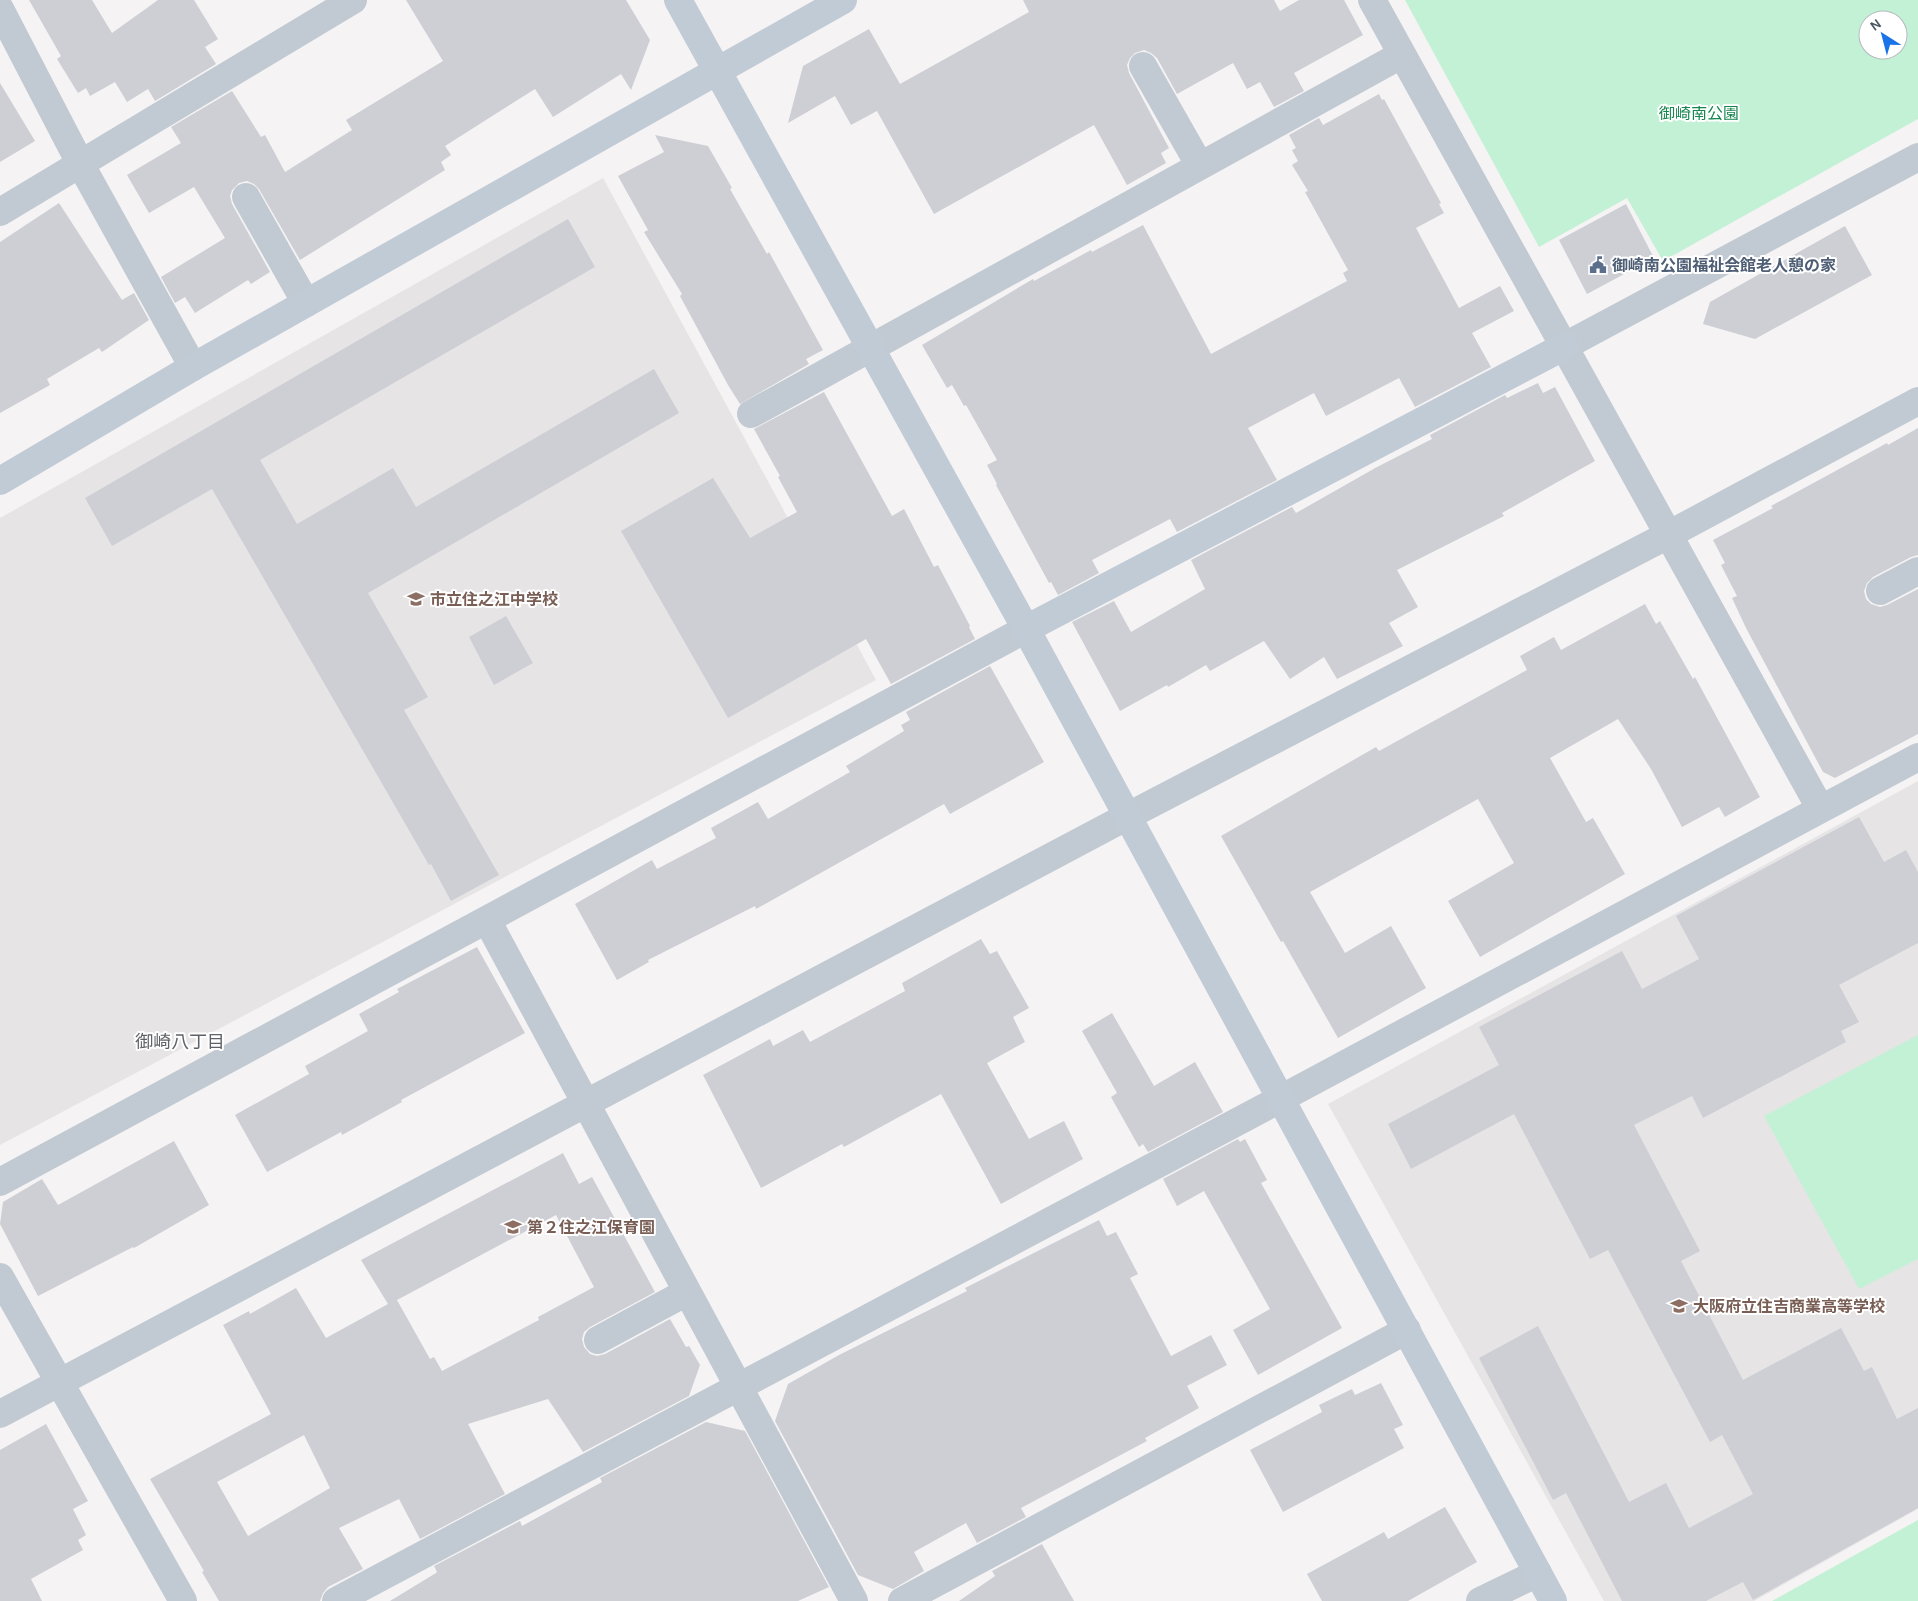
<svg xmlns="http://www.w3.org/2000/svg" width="1918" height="1601" viewBox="0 0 1918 1601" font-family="Karla,'Noto Sans JP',sans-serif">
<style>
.education{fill:#e6e4e5}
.green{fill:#c3f1d5;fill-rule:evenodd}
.building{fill:#cdcfd5;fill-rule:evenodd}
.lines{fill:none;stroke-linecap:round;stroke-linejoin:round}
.street{stroke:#c1cad2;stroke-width:28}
.secondary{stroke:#c1cbd6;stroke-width:28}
.labels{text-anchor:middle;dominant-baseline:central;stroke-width:4;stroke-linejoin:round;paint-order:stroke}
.park-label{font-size:16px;fill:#17864f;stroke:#fff}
.service-label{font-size:16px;font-weight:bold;fill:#4e5e75;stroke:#fff;text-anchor:start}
.education-label{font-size:16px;font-weight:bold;fill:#785e54;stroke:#fff;text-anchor:start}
.neighbourhood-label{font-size:18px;fill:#5f6368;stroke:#fff}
</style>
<rect width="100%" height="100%" fill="#f5f3f3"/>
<path class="education" d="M 603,178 L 876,680 L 0,1145 L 0,518 Z
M 1918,781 L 1918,1509 L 1754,1601 L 1604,1601 L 1328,1104 Z"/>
<path class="green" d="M 1405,0 L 1918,0 L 1918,119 L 1663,261 L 1627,198 L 1539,247 ZM 1868,20 L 1898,20 L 1898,50 L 1868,50 Z
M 1918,1035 L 1918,1259 L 1859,1289 L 1764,1116 Z
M 1918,1520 L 1918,1601 L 1772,1601 Z"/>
<path class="building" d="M 29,0 L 92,0 L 112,33 L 158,0 L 194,0 L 218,39 L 205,47 L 216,64 L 155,101 L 148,89 L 127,102 L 115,82 L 90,96 L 86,88 L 78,93 L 57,59 L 61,56 Z
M 406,0 L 626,0 L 650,40 L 631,90 L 621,74 L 553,117 L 535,89 L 445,146 L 451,155 L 441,162 L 445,170 L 300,260 L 259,189 L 254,184 L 247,181 L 239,183 L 232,190 L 230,196 L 232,204 L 270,272 L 251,284 L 248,280 L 195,313 L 185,297 L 175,303 L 161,277 L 225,238 L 194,187 L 149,213 L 127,175 L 181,143 L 171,127 L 232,91 L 261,137 L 265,135 L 285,172 L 352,130 L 346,120 L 443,61 Z
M 1023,0 L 1274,0 L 1280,11 L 1299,0 L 1344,0 L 1363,35 L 1294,73 L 1304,91 L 1274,107 L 1260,82 L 1247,89 L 1233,63 L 1177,94 L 1157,58 L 1151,53 L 1144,50 L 1135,53 L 1130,58 L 1127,65 L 1129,73 L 1169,148 L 1161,153 L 1166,163 L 1127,185 L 1094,125 L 934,214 L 877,111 L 851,125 L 835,96 L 788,123 L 803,66 L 869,29 L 900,84 L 1029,12 Z
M 0,83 L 35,141 L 0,162 Z
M 1379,94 L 1382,100 L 1384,99 L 1441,203 L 1439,204 L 1444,213 L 1416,228 L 1459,308 L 1500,286 L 1514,311 L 1472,333 L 1491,367 L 1415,407 L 1399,378 L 1326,416 L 1314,393 L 1248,428 L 1277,480 L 1177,532 L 1170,519 L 1092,560 L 1099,573 L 1058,595 L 1051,582 L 1049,583 L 996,485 L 997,484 L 987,465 L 997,460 L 966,405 L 964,406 L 952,385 L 947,388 L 922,345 L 1033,279 L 1034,281 L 1091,250 L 1092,252 L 1143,225 L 1211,354 L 1347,281 L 1343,273 L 1348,270 L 1305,192 L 1308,191 L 1292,165 L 1298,161 L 1292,150 L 1296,148 L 1289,135 L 1319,118 L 1323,125 Z
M 655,135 L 708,146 L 732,188 L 730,189 L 767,254 L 769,252 L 823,350 L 806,359 L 809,364 L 740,404 L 728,385 L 680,296 L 682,294 L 644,232 L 648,230 L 618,176 L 664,152 Z
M 59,203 L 122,300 L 134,293 L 149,320 L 102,352 L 99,348 L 47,379 L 50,385 L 0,413 L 0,242 Z
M 1626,204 L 1654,258 L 1587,294 L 1559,240 Z
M 568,219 L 595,267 L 260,460 L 297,524 L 393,468 L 416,507 L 654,369 L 679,413 L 368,593 L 428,697 L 404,710 L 499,875 L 451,901 L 431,864 L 429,865 L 212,489 L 112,546 L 85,498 Z
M 1845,226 L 1872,275 L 1755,339 L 1703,324 L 1710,302 Z
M 1538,383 L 1543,393 L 1555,387 L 1595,461 L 1502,513 L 1504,516 L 1397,570 L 1418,607 L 1389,623 L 1403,646 L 1337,679 L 1324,657 L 1290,679 L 1264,641 L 1210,671 L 1206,665 L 1168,687 L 1167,685 L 1120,711 L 1072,622 L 1114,601 L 1131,632 L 1205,589 L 1191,560 L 1292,507 L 1296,513 L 1377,467 L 1432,439 L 1430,435 L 1505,395 L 1507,398 Z
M 824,392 L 892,516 L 904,509 L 934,567 L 938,565 L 970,626 L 969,627 L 975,639 L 891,684 L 866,639 L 728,718 L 621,531 L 713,478 L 750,538 L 797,512 L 778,477 L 780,476 L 754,429 Z
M 1918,428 L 1918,555 L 1911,557 L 1873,577 L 1867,583 L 1864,591 L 1866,599 L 1871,604 L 1880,607 L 1887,605 L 1918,589 L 1918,734 L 1835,778 L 1823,772 L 1746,628 L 1732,598 L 1737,596 L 1721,565 L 1725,563 L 1713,540 L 1773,508 L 1771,506 L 1887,443 L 1888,445 Z
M 1645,604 L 1656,624 L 1660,621 L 1693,679 L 1695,677 L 1760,797 L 1725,817 L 1719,807 L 1682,827 L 1651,769 L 1618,719 L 1550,758 L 1586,822 L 1593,818 L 1625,874 L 1480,957 L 1448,901 L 1514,863 L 1478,799 L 1310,892 L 1345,953 L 1391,926 L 1426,988 L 1338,1038 L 1283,941 L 1281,942 L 1221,836 L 1376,747 L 1379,751 L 1527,670 L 1520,656 L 1554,637 L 1561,650 Z
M 506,616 L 533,663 L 494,685 L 469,637 Z
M 990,666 L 1044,762 L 950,814 L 944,804 L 756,909 L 755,906 L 648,960 L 649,962 L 617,980 L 575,904 L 652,860 L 657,869 L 716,838 L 711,828 L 758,802 L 768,819 L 850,772 L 846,766 L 904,731 L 901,725 L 910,720 L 906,712 Z
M 1859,817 L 1884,862 L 1906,850 L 1918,872 L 1918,943 L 1839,985 L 1859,1022 L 1841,1031 L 1846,1042 L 1703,1118 L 1692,1096 L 1634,1125 L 1700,1251 L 1681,1261 L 1743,1380 L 1841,1328 L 1864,1371 L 1872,1367 L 1897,1419 L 1918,1408 L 1918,1508 L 1753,1600 L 1743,1582 L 1706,1601 L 1622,1601 L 1566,1493 L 1553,1500 L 1479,1358 L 1538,1326 L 1629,1502 L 1666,1483 L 1689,1528 L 1753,1494 L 1722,1435 L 1710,1442 L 1608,1250 L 1590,1259 L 1514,1114 L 1411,1169 L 1388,1124 L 1499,1065 L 1479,1027 L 1622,951 L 1642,989 L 1699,959 L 1676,916 Z
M 981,939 L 990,954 L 997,951 L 1029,1008 L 1013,1017 L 1025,1042 L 987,1063 L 1029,1139 L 1064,1121 L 1083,1159 L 1001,1204 L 941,1094 L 844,1147 L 842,1144 L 761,1188 L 703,1075 L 770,1039 L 773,1046 L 803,1030 L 810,1042 L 905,991 L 902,983 Z
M 477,947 L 525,1033 L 401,1100 L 402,1102 L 342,1135 L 341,1132 L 267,1172 L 235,1115 L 309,1074 L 305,1066 L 368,1031 L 359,1014 L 399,992 L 397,989 Z
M 1112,1013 L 1154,1086 L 1195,1062 L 1223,1112 L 1148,1152 L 1143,1144 L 1139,1147 L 1111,1097 L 1117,1093 L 1082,1031 Z
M 1238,1139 L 1240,1142 L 1245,1139 L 1267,1180 L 1261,1183 L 1342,1328 L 1258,1375 L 1233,1330 L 1270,1309 L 1204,1191 L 1177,1206 L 1163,1179 Z
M 174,1141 L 209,1205 L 134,1248 L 133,1247 L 38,1296 L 0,1224 L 3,1202 L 42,1179 L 58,1205 Z
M 563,1153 L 579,1184 L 592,1177 L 655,1292 L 590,1327 L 584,1332 L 582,1339 L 584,1347 L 590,1354 L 597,1356 L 605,1354 L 670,1319 L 686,1347 L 689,1346 L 700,1365 L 689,1396 L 583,1452 L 548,1399 L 468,1424 L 505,1494 L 420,1539 L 399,1499 L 339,1528 L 363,1569 L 328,1587 L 323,1593 L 320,1601 L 219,1601 L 202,1572 L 204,1571 L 150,1479 L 271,1414 L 223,1325 L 249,1311 L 250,1314 L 296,1288 L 326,1338 L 388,1304 L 361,1260 ZM 556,1215 L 594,1287 L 538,1317 L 539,1320 L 442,1371 L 434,1357 L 430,1359 L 397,1300 ZM 304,1435 L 330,1488 L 248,1536 L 217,1482 Z
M 1099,1220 L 1107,1236 L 1116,1232 L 1138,1274 L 1130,1278 L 1171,1356 L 1211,1335 L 1227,1365 L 1187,1386 L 1199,1408 L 1145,1438 L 1147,1441 L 1021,1508 L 1026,1517 L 977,1543 L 966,1523 L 914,1552 L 924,1571 L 893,1589 L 858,1575 L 775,1421 L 788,1384 L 839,1355 L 967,1291 L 965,1288 Z
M 1381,1383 L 1403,1425 L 1394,1429 L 1404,1448 L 1283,1512 L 1250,1450 L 1322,1412 L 1319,1405 L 1352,1389 L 1355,1395 Z
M 706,1422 L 745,1431 L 829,1587 L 798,1601 L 390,1601 L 436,1573 L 437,1572 L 434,1566 L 520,1521 L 522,1526 L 602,1482 L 600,1478 Z
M 46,1424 L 88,1501 L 73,1509 L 86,1535 L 78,1540 L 83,1550 L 31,1579 L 42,1601 L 0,1601 L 0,1450 Z
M 1445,1507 L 1477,1562 L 1408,1601 L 1322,1601 L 1307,1574 L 1384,1532 L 1388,1539 Z
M 1042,1544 L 1074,1601 L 959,1601 L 995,1576 L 992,1571 Z"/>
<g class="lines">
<path class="street" d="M 1372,0 L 1820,808
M 0,9 L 81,165 L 193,367
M 1143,66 L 1200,166
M 246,197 L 306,303
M 0,212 L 353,0
M 1565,346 L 1918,157
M 751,414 L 1401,55
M 1880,591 L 1918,571
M 487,920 L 854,1601
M 0,1182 L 1026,629
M 0,1277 L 183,1601
M 598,1340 L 687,1292
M 0,1414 L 1128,816 L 1668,535 L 1918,401
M 336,1601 L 1282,1098 L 1918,757
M 902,1601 L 1407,1330
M 1480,1601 L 1538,1573"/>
<path class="secondary" d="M 678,0 L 1026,629 L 1553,1601
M 0,481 L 193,367 L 843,0
M 1026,629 L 1565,346"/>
</g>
<defs>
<g id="civic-bare" transform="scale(1.35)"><path d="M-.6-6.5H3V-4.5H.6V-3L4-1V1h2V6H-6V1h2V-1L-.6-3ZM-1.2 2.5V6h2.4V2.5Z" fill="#5c6f8a" stroke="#fff" stroke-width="2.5" paint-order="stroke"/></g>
<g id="school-bare" transform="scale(1.35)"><path d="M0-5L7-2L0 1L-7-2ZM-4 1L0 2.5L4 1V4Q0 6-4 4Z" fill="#8d6e63" stroke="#fff" stroke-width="2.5" paint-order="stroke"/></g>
</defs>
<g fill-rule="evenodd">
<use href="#civic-bare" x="1598" y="265"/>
<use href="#school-bare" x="416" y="599"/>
<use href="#school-bare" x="513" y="1227"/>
<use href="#school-bare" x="1679" y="1306"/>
</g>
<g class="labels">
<g class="park-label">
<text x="1699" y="113">御崎南公園</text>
</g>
<g class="service-label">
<text x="1612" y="265">御崎南公園福祉会館老人憩の家</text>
</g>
<g class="education-label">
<text x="430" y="599">市立住之江中学校</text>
<text x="527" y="1227">第２住之江保育園</text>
<text x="1693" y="1306">大阪府立住吉商業高等学校</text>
</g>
<g class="neighbourhood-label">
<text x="180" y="1042">御崎八丁目</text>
</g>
</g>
<g transform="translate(1883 35) rotate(324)"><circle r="24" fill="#ffffff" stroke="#b7bbc0"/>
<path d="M0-4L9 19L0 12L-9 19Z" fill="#1a73e8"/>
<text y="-8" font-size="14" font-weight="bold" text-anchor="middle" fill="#4a5661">N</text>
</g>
</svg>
